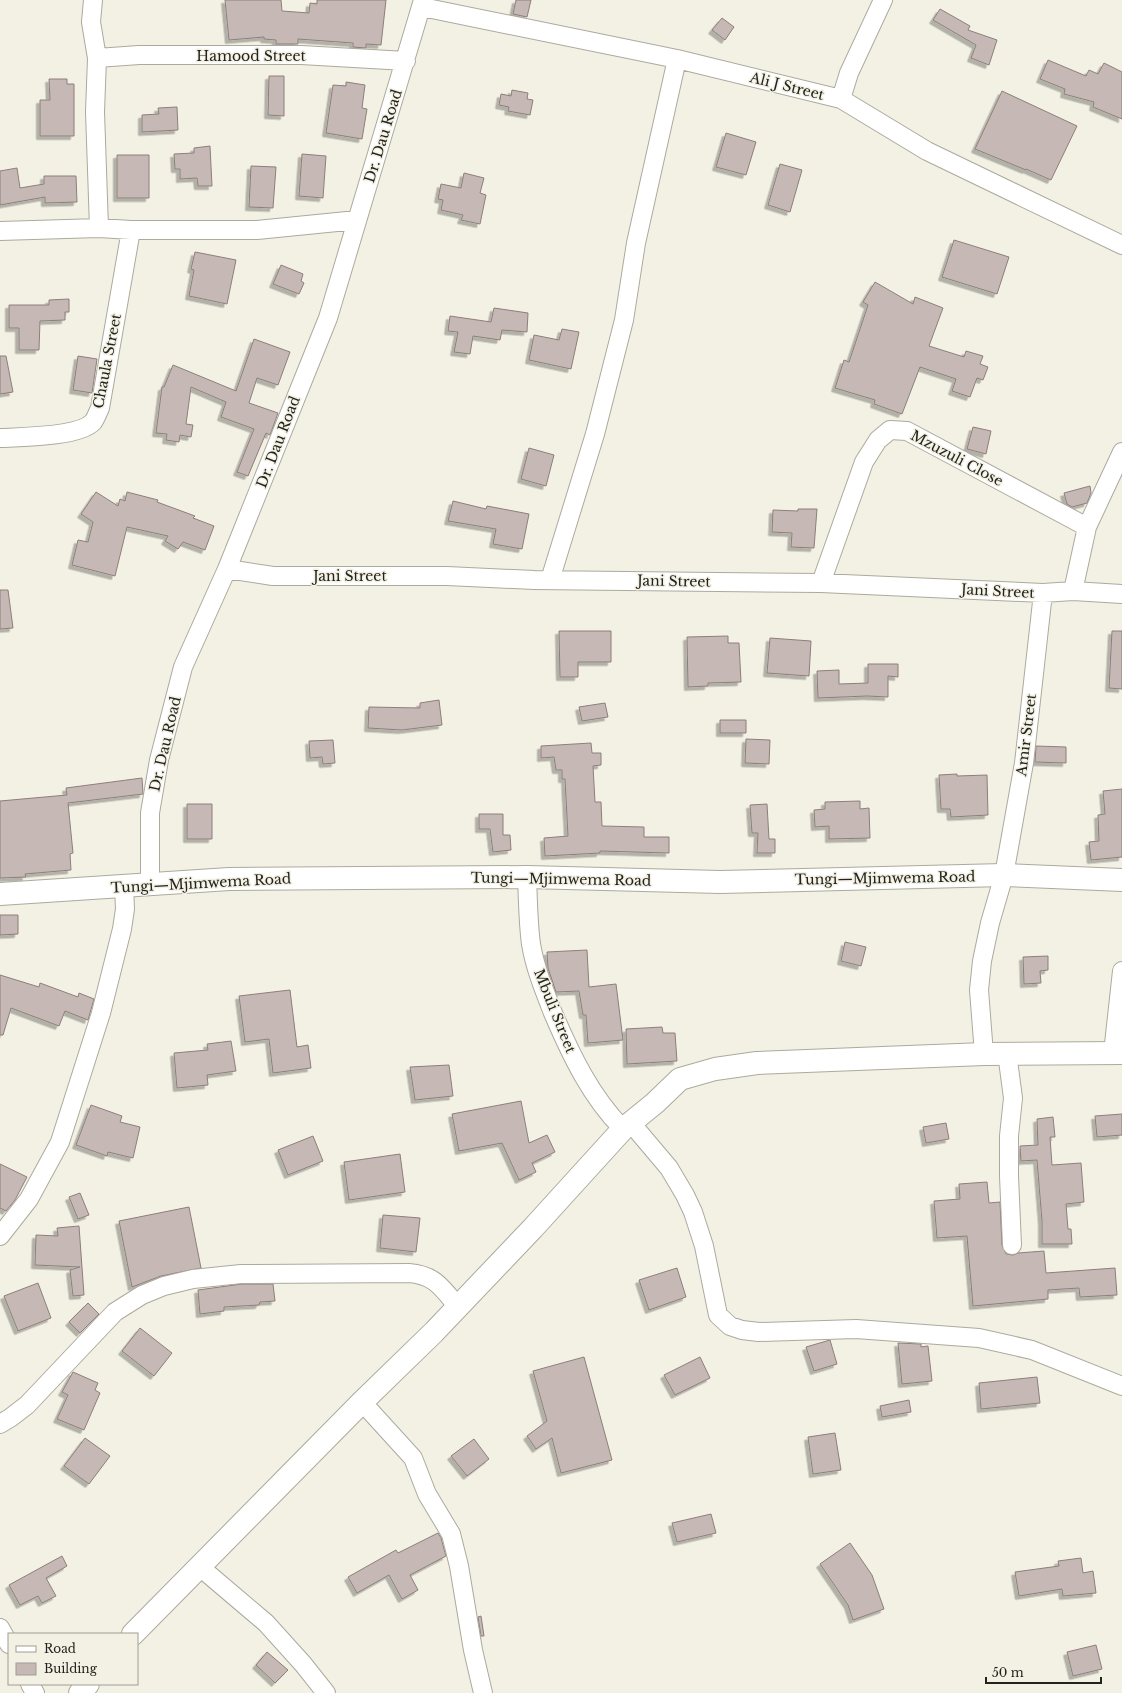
<svg xmlns="http://www.w3.org/2000/svg" width="1122" height="1693" viewBox="0 0 1122 1693" font-family="'Libre Baskerville',serif">
<style>
.building{fill:#c6b8b5;stroke:#8c7f7c;filter:url(#shadow)}
.lines{fill:none;stroke-linecap:round;stroke-linejoin:round}
.street-casing{stroke:#acaa9d;stroke-width:20}
.secondary-casing{stroke:#acaa9d;stroke-width:24}
.street{stroke:#fff;stroke-width:18}
.secondary{stroke:#fff;stroke-width:22}
.labels{text-anchor:middle;dominant-baseline:central;stroke-width:3;stroke-linejoin:round;paint-order:stroke}
.street-label{font-size:14px;fill:#23221d;stroke:#f3f1e4}
</style>
<defs>
<filter id="shadow"><feDropShadow dx="-3.5" dy="3.5" stdDeviation="0" flood-color="#0004"/></filter>
</defs>
<rect width="100%" height="100%" fill="#f3f1e4"/>
<path class="building" d="M 225,0 L 281,0 L 282,11 L 309,13 L 310,3 L 317,4 L 317,0 L 386,0 L 381,45 L 366,44 L 366,48 L 353,47 L 353,43 L 298,39 L 298,44 L 276,44 L 276,40 L 264,39 L 264,37 L 229,40 Z
M 516,0 L 531,0 L 527,17 L 513,14 Z
M 940,9 L 970,26 L 968,30 L 997,40 L 989,65 L 971,58 L 976,45 L 933,20 Z
M 722,18 L 734,27 L 725,40 L 712,30 Z
M 1048,60 L 1086,76 L 1089,70 L 1098,74 L 1104,63 L 1122,72 L 1122,119 L 1093,107 L 1094,102 L 1064,94 L 1065,89 L 1040,79 Z
M 269,76 L 284,76 L 284,116 L 268,115 Z
M 49,79 L 67,79 L 67,84 L 74,84 L 74,136 L 40,136 L 40,100 L 50,100 Z
M 346,82 L 365,85 L 362,108 L 367,109 L 362,139 L 326,133 L 333,85 L 346,86 Z
M 512,90 L 528,93 L 527,99 L 533,100 L 530,115 L 508,111 L 509,107 L 499,105 L 501,94 L 511,96 Z
M 1002,91 L 1077,126 L 1051,180 L 1026,169 L 1026,170 L 975,149 Z
M 177,107 L 178,130 L 142,132 L 142,115 L 159,114 L 158,108 Z
M 726,133 L 756,142 L 746,175 L 716,167 Z
M 210,146 L 212,186 L 198,186 L 197,178 L 180,179 L 180,169 L 175,169 L 174,154 L 194,153 L 194,148 Z
M 302,154 L 326,156 L 323,198 L 299,196 Z
M 117,155 L 149,155 L 149,198 L 117,198 Z
M 780,164 L 802,170 L 790,212 L 768,205 Z
M 251,166 L 276,167 L 273,208 L 249,207 Z
M 17,168 L 20,188 L 44,184 L 44,176 L 76,176 L 77,202 L 45,203 L 45,197 L 0,205 L 0,171 Z
M 464,173 L 484,178 L 480,193 L 486,195 L 480,224 L 461,220 L 463,215 L 441,210 L 443,200 L 438,199 L 441,184 L 461,188 Z
M 954,240 L 1009,257 L 997,294 L 942,277 Z
M 195,252 L 236,260 L 227,304 L 189,296 L 194,270 L 191,269 Z
M 281,265 L 303,274 L 301,281 L 304,283 L 299,294 L 273,284 Z
M 875,282 L 913,304 L 915,297 L 943,308 L 929,346 L 964,357 L 966,351 L 983,356 L 980,364 L 988,367 L 983,380 L 977,378 L 970,397 L 952,391 L 956,379 L 920,367 L 902,414 L 874,404 L 875,400 L 835,388 L 844,360 L 849,362 L 868,305 L 863,302 Z
M 69,299 L 69,312 L 65,312 L 65,320 L 40,321 L 39,350 L 19,350 L 19,328 L 9,328 L 9,305 L 49,305 L 49,300 Z
M 494,308 L 528,313 L 527,332 L 502,330 L 500,340 L 473,336 L 470,354 L 454,352 L 458,332 L 448,331 L 450,316 L 491,322 Z
M 562,329 L 579,332 L 571,369 L 529,360 L 534,335 L 559,340 Z
M 254,339 L 290,352 L 278,385 L 257,378 L 249,403 L 278,413 L 270,435 L 266,433 L 248,476 L 237,472 L 254,429 L 221,417 L 226,402 L 191,387 L 186,424 L 193,425 L 191,437 L 180,435 L 179,442 L 166,440 L 167,434 L 156,433 L 162,387 L 164,387 L 173,365 L 236,391 Z
M 0,356 L 6,356 L 13,392 L 0,394 Z
M 78,356 L 97,359 L 92,393 L 73,390 Z
M 973,427 L 991,431 L 986,454 L 967,449 Z
M 529,448 L 554,455 L 546,486 L 521,479 Z
M 1090,486 L 1091,493 L 1087,503 L 1072,507 L 1067,504 L 1064,493 Z
M 96,492 L 118,506 L 120,499 L 125,501 L 127,492 L 158,500 L 157,502 L 195,516 L 193,518 L 214,526 L 205,550 L 183,542 L 178,549 L 165,541 L 168,536 L 127,527 L 115,576 L 72,565 L 78,540 L 88,542 L 93,522 L 81,514 Z
M 453,501 L 486,509 L 487,506 L 529,514 L 522,549 L 493,544 L 496,529 L 448,521 Z
M 798,509 L 817,509 L 814,548 L 791,547 L 792,533 L 772,532 L 773,510 L 798,511 Z
M 0,590 L 8,590 L 13,628 L 0,629 Z
M 559,631 L 611,631 L 611,662 L 578,662 L 578,677 L 560,677 Z
M 1112,631 L 1122,631 L 1122,689 L 1109,688 Z
M 728,636 L 728,643 L 739,643 L 741,682 L 708,683 L 708,686 L 688,687 L 687,637 Z
M 770,638 L 811,641 L 809,676 L 767,673 Z
M 868,664 L 898,664 L 898,677 L 888,676 L 888,697 L 867,696 L 818,698 L 817,671 L 839,670 L 839,684 L 868,683 Z
M 439,700 L 442,725 L 402,730 L 368,728 L 369,707 L 420,708 L 420,703 Z
M 605,703 L 608,717 L 582,721 L 579,707 Z
M 720,720 L 746,720 L 746,733 L 720,733 Z
M 746,739 L 770,740 L 769,764 L 745,763 Z
M 333,740 L 335,763 L 323,764 L 322,757 L 310,758 L 309,741 Z
M 591,743 L 592,753 L 601,753 L 601,765 L 593,766 L 595,802 L 601,802 L 602,826 L 644,827 L 644,837 L 669,837 L 669,853 L 600,851 L 600,853 L 545,856 L 544,838 L 568,836 L 565,779 L 562,779 L 562,770 L 556,770 L 554,757 L 541,758 L 541,746 Z
M 1036,746 L 1066,747 L 1066,763 L 1035,762 Z
M 957,774 L 957,776 L 987,775 L 988,815 L 951,817 L 950,809 L 941,809 L 939,775 Z
M 142,778 L 143,794 L 68,803 L 73,853 L 70,854 L 71,870 L 25,874 L 26,877 L 0,878 L 0,801 L 67,795 L 66,788 Z
M 1122,789 L 1122,857 L 1091,860 L 1089,842 L 1099,841 L 1098,815 L 1105,814 L 1103,791 Z
M 860,801 L 860,809 L 869,808 L 870,838 L 829,839 L 829,826 L 815,827 L 814,810 L 825,809 L 825,802 Z
M 187,804 L 212,804 L 212,839 L 187,839 Z
M 767,804 L 769,839 L 775,839 L 775,853 L 757,853 L 758,833 L 752,833 L 750,805 Z
M 479,814 L 503,814 L 503,835 L 510,835 L 511,850 L 493,852 L 490,829 L 479,829 Z
M 0,915 L 18,915 L 18,934 L 0,935 Z
M 845,942 L 866,947 L 861,966 L 841,961 Z
M 587,950 L 589,987 L 616,984 L 623,1040 L 588,1043 L 586,1015 L 583,1015 L 579,991 L 556,992 L 548,968 L 547,952 Z
M 1048,956 L 1048,970 L 1040,971 L 1041,983 L 1024,984 L 1023,957 Z
M 0,975 L 39,987 L 40,983 L 78,997 L 79,993 L 94,999 L 88,1020 L 65,1011 L 59,1026 L 11,1008 L 3,1035 L 0,1035 Z
M 290,990 L 297,1047 L 308,1045 L 311,1068 L 273,1073 L 269,1039 L 245,1042 L 239,996 Z
M 662,1027 L 663,1033 L 675,1033 L 677,1061 L 627,1064 L 626,1029 Z
M 231,1041 L 236,1071 L 207,1075 L 208,1085 L 177,1088 L 174,1053 L 208,1050 L 207,1044 Z
M 449,1065 L 453,1096 L 415,1100 L 410,1067 Z
M 521,1101 L 529,1143 L 547,1135 L 555,1152 L 532,1163 L 536,1172 L 519,1180 L 502,1143 L 459,1151 L 452,1114 Z
M 91,1105 L 122,1116 L 120,1122 L 140,1127 L 133,1158 L 108,1152 L 107,1156 L 76,1145 Z
M 1122,1114 L 1122,1135 L 1097,1137 L 1095,1116 Z
M 1053,1117 L 1055,1137 L 1050,1137 L 1052,1165 L 1081,1163 L 1084,1202 L 1066,1204 L 1068,1229 L 1071,1229 L 1072,1244 L 1042,1244 L 1042,1221 L 1037,1160 L 1021,1161 L 1020,1146 L 1038,1145 L 1037,1119 Z
M 946,1123 L 949,1139 L 926,1143 L 923,1127 Z
M 313,1136 L 323,1161 L 288,1175 L 278,1150 Z
M 400,1154 L 405,1192 L 349,1200 L 344,1162 Z
M 0,1164 L 27,1177 L 15,1200 L 6,1211 L 0,1208 Z
M 987,1182 L 989,1203 L 1000,1202 L 1002,1245 L 1006,1254 L 1013,1255 L 1018,1253 L 1044,1251 L 1046,1273 L 1115,1268 L 1117,1295 L 1080,1297 L 1079,1288 L 1048,1290 L 1048,1299 L 973,1306 L 967,1236 L 937,1238 L 934,1201 L 960,1199 L 959,1184 Z
M 80,1193 L 89,1215 L 78,1219 L 69,1197 Z
M 189,1207 L 201,1268 L 161,1276 L 132,1287 L 119,1221 Z
M 383,1215 L 420,1218 L 416,1252 L 380,1248 Z
M 79,1226 L 84,1295 L 73,1296 L 70,1270 L 80,1267 L 35,1265 L 36,1235 L 58,1236 L 57,1228 Z
M 677,1268 L 686,1297 L 649,1310 L 639,1280 Z
M 38,1283 L 51,1318 L 18,1331 L 4,1296 Z
M 273,1284 L 275,1301 L 260,1302 L 259,1305 L 224,1307 L 224,1311 L 200,1314 L 198,1290 L 242,1284 Z
M 88,1303 L 99,1314 L 80,1333 L 69,1322 Z
M 140,1328 L 172,1353 L 154,1376 L 122,1351 Z
M 830,1340 L 837,1364 L 814,1371 L 806,1347 Z
M 898,1343 L 921,1344 L 921,1347 L 928,1346 L 932,1381 L 902,1384 Z
M 584,1357 L 612,1460 L 561,1473 L 552,1438 L 536,1449 L 527,1436 L 547,1421 L 533,1371 Z
M 700,1357 L 710,1378 L 675,1395 L 664,1375 Z
M 73,1372 L 98,1383 L 95,1390 L 100,1393 L 84,1430 L 57,1419 L 68,1395 L 62,1392 Z
M 1037,1377 L 1040,1403 L 981,1409 L 979,1383 Z
M 909,1400 L 911,1412 L 882,1417 L 880,1406 Z
M 835,1433 L 841,1470 L 813,1474 L 808,1437 Z
M 85,1438 L 110,1456 L 89,1484 L 64,1466 Z
M 474,1439 L 489,1459 L 467,1476 L 451,1456 Z
M 711,1514 L 716,1533 L 677,1542 L 672,1523 Z
M 438,1533 L 441,1538 L 446,1556 L 410,1575 L 418,1590 L 402,1599 L 389,1575 L 357,1593 L 348,1577 L 396,1550 L 398,1553 Z
M 850,1543 L 872,1575 L 884,1609 L 853,1620 L 848,1605 L 820,1564 Z
M 62,1556 L 67,1566 L 46,1578 L 56,1596 L 42,1603 L 38,1596 L 20,1605 L 9,1585 Z
M 1081,1558 L 1083,1573 L 1093,1571 L 1096,1593 L 1063,1596 L 1062,1589 L 1019,1596 L 1015,1572 L 1059,1566 L 1058,1561 Z
M 481,1616 L 484,1636 L 481,1636 L 478,1617 Z
M 1096,1645 L 1102,1669 L 1073,1676 L 1067,1652 Z
M 267,1652 L 288,1670 L 275,1683 L 256,1665 Z"/>
<g class="lines">
<g class="street-casing">
<path id="street" d="M 93,0 L 91,22 L 97,58 L 95,112 L 99,228
M 422,7 L 677,59 L 841,99 L 927,151 L 1122,245
M 97,58 L 139,55 L 301,55 L 406,61
M 841,99 L 849,73 L 883,0
M 0,231 L 99,228 L 131,230 L 257,230 L 357,220
M 0,438 C 21,437 79,437 93,422 C 96,418 98,412 100,408 L 131,230
M 227,569 L 273,576 L 447,576 L 534,580 L 821,583 L 1043,593 L 1073,591 L 1122,594
M 550,580 L 595,434 L 624,320 L 636,243 L 677,59
M 821,583 L 864,462 L 878,440 L 890,430 L 907,431 L 1087,527
M 1073,591 L 1087,527 L 1122,452
M 527,877 C 528,899 528,922 531,944 C 535,968 544,990 553,1013 C 571,1055 591,1097 623,1129
M 150,884 L 150,813 L 159,760 L 183,667 L 227,569 L 328,318 L 423,0
M 1007,1053 L 1013,1098 L 1009,1136 L 1009,1176 L 1012,1245
M 1113,1053 L 1122,971
M 984,1054 L 979,990 L 982,961 L 990,923 L 1004,875 L 1024,763 L 1043,593
M 631,1123 L 669,1168 L 685,1195 L 693,1212 L 704,1246 L 718,1315 L 730,1326 L 742,1330 L 759,1332 L 856,1329 L 979,1338 L 1032,1350 L 1122,1386
M 0,1236 L 29,1199 L 60,1142 L 101,1013 L 122,929 L 125,909 L 124,886
M 362,1402 L 413,1458 L 427,1494 L 451,1534 L 459,1566 L 473,1650 L 483,1693
M 0,1424 L 10,1418 L 27,1405 L 115,1312 L 142,1295 L 164,1286 L 193,1279 L 241,1274 L 409,1273 C 435,1275 442,1288 458,1307
M 200,1567 L 266,1623 L 303,1664 L 326,1693
M 0,1628 L 9,1644
M 30,1684 L 35,1693"/>
</g>
<g class="secondary-casing">
<path id="secondary" d="M 0,894 L 229,879 L 527,877 L 720,882 L 1004,875 L 1122,880
M 133,1634 L 362,1402 L 434,1332 L 533,1228 L 623,1129 L 655,1103 L 680,1079 L 715,1069 L 757,1063 L 984,1054 L 1122,1053
M 80,1693 L 88,1684"/>
</g>
<use href="#street" class="street"/>
<use href="#secondary" class="secondary"/>
</g>
<g class="labels">
<g class="street-label">
<text x="251" y="56">Hamood Street</text>
<text transform="translate(787 86) rotate(14)">Ali J Street</text>
<text transform="translate(383 136) rotate(-73)">Dr. Dau Road</text>
<text transform="translate(107 361) rotate(-79)">Chaula Street</text>
<text transform="translate(278 442) rotate(-69)">Dr. Dau Road</text>
<text transform="translate(957 458) rotate(28)">Mzuzuli Close</text>
<text x="350" y="576">Jani Street</text>
<text transform="translate(674 581) rotate(1)">Jani Street</text>
<text transform="translate(998 591) rotate(3)">Jani Street</text>
<text transform="translate(1026 735) rotate(-83)">Amir Street</text>
<text transform="translate(165 744) rotate(-77)">Dr. Dau Road</text>
<text transform="translate(885 878) rotate(-1)">Tungi—Mjimwema Road</text>
<text transform="translate(561 879) rotate(1)">Tungi—Mjimwema Road</text>
<text transform="translate(201 883) rotate(-3)">Tungi—Mjimwema Road</text>
<text transform="translate(555 1011) rotate(68)">Mbuli Street</text>
</g>
</g>
<rect x="8" y="1633" width="130" height="52" fill="#f3f1e4" stroke="#a09e94"/>
<rect x="16" y="1646" width="20" height="6" fill="#ffffff" stroke="#a09e94"/>
<text x="44" y="1653" font-size="12" fill="#23221d">Road</text>
<rect x="16" y="1663" width="20" height="12" fill="#c6b8b5" stroke="#a09e94"/>
<text x="44" y="1673" font-size="12" fill="#23221d">Building</text>
<path d="M986 1677v6h115v-6" fill="none" stroke="#23221d" stroke-width="2"/>
<text x="992" y="1677" font-size="12" fill="#23221d" stroke="#f3f1e4" stroke-width="3" paint-order="stroke">50 m</text>
</svg>
